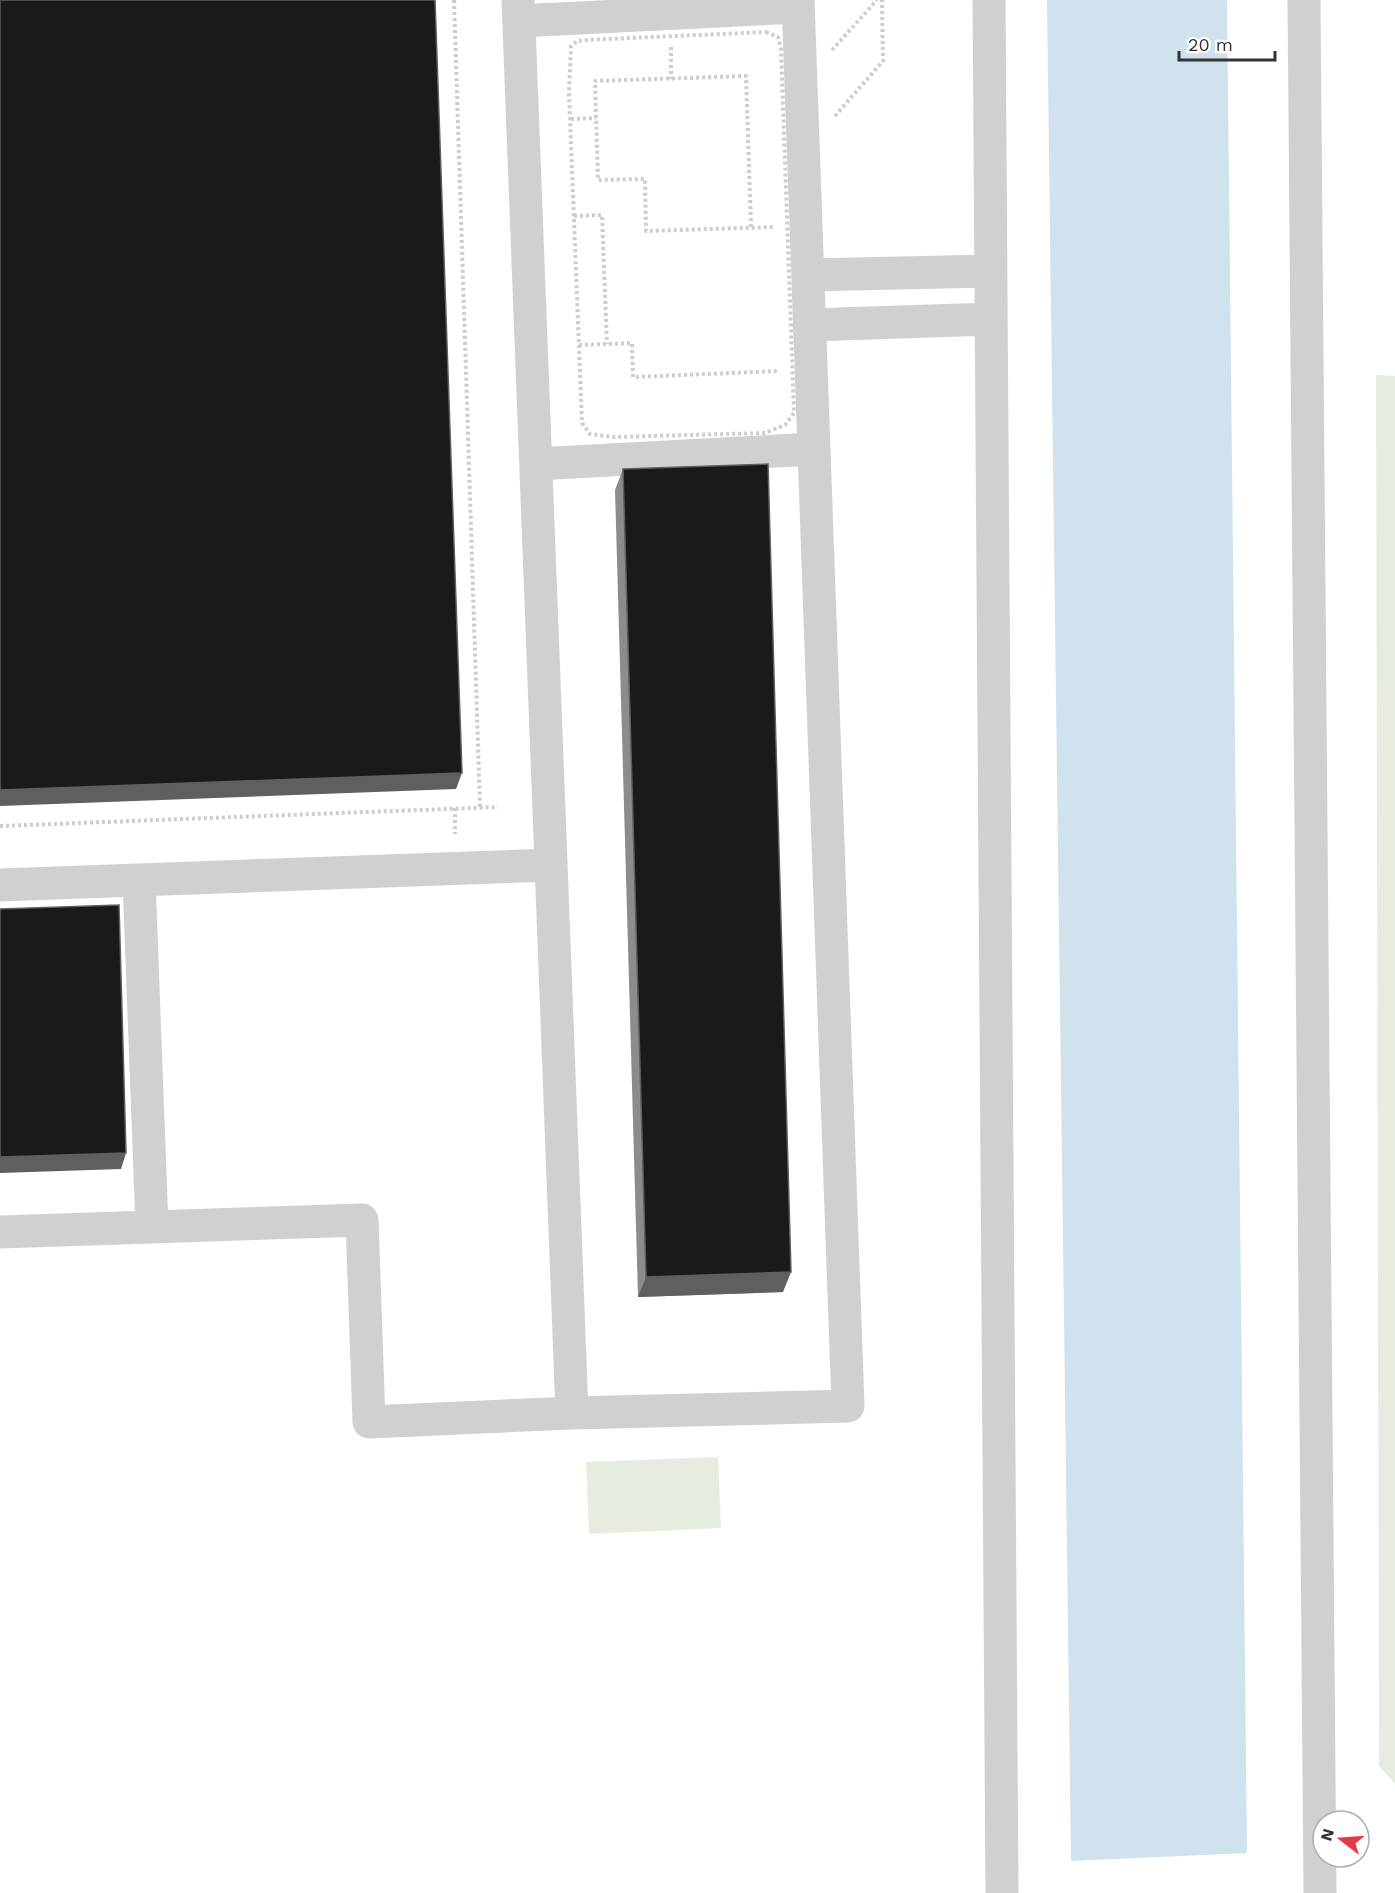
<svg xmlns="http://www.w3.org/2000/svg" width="1395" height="1893" viewBox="0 0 1395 1893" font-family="'Work Sans',sans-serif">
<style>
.green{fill:#e6ecdf}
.water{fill:#cfe2ee}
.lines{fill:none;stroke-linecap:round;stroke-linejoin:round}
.path{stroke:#cdcdcd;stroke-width:4;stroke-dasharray:3 3;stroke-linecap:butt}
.minor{stroke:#d0d0d0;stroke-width:33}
.wall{fill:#8c8c8c}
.shaded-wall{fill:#5f5f5f}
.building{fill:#1a1a1a;stroke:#5f5f5f;stroke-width:1.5}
</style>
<rect width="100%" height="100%" fill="#fff"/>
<path class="green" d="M 1376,375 L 1395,376 L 1395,1784 L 1379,1766 Z
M 718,1457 L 721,1528 L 589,1534 L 586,1462 Z"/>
<path class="water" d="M 1047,0 L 1227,0 L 1247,1853 L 1071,1861 Z"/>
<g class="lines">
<path class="path" d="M 454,0 L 480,807
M 766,32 L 778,37 L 781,49 L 794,413 L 785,425 L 765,433 L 614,437 L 590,434 L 582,423 L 569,94 L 571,46 L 577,41 L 585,40 Z
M 671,47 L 671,79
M 832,50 L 877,0
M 835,116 L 883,61 L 882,0
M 571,119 L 596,118
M 574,216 L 602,215 L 607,344
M 751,227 L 746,76 L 595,81 L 598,180 L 645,179 L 646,231 L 775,227
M 579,345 L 632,343 L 633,377 L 779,371
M 455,808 L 455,834
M 0,826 L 498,807"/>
<path class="minor" d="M 518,0 L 572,1413
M 989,0 L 1002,1893
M 1304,0 L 1320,1893
M 519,21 L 798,7
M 808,275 L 990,271
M 809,325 L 991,319
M 536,464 L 814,449
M 139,880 L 152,1227
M 0,885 L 551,865
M 0,1232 L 362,1220 L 369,1422 L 572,1413 L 848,1406 L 798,0"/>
</g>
<path class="wall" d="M 623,469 L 783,1292 L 638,1297 L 615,490 Z"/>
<path class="shaded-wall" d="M 462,773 L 456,789 L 0,806 L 0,790 Z
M 126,1153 L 121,1169 L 0,1173 L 0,1157 Z
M 791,1272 L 783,1292 L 638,1297 L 646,1277 Z"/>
<path class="building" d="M 0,0 L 435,0 L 462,773 L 0,790 Z
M 768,464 L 791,1272 L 646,1277 L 623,469 Z
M 119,905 L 126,1153 L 0,1157 L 0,909 Z"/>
<g transform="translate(1341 1839) rotate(287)"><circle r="28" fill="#ffffff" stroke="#adadad" stroke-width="1.5"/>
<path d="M0-4.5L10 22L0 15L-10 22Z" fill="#e63946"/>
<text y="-9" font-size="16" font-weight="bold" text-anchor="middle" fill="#333333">N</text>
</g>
<path d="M1179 51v9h96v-9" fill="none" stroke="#333333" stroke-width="3"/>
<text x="1188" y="51" font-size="18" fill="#333333" stroke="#ffffff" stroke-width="4.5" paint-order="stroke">20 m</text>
</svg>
